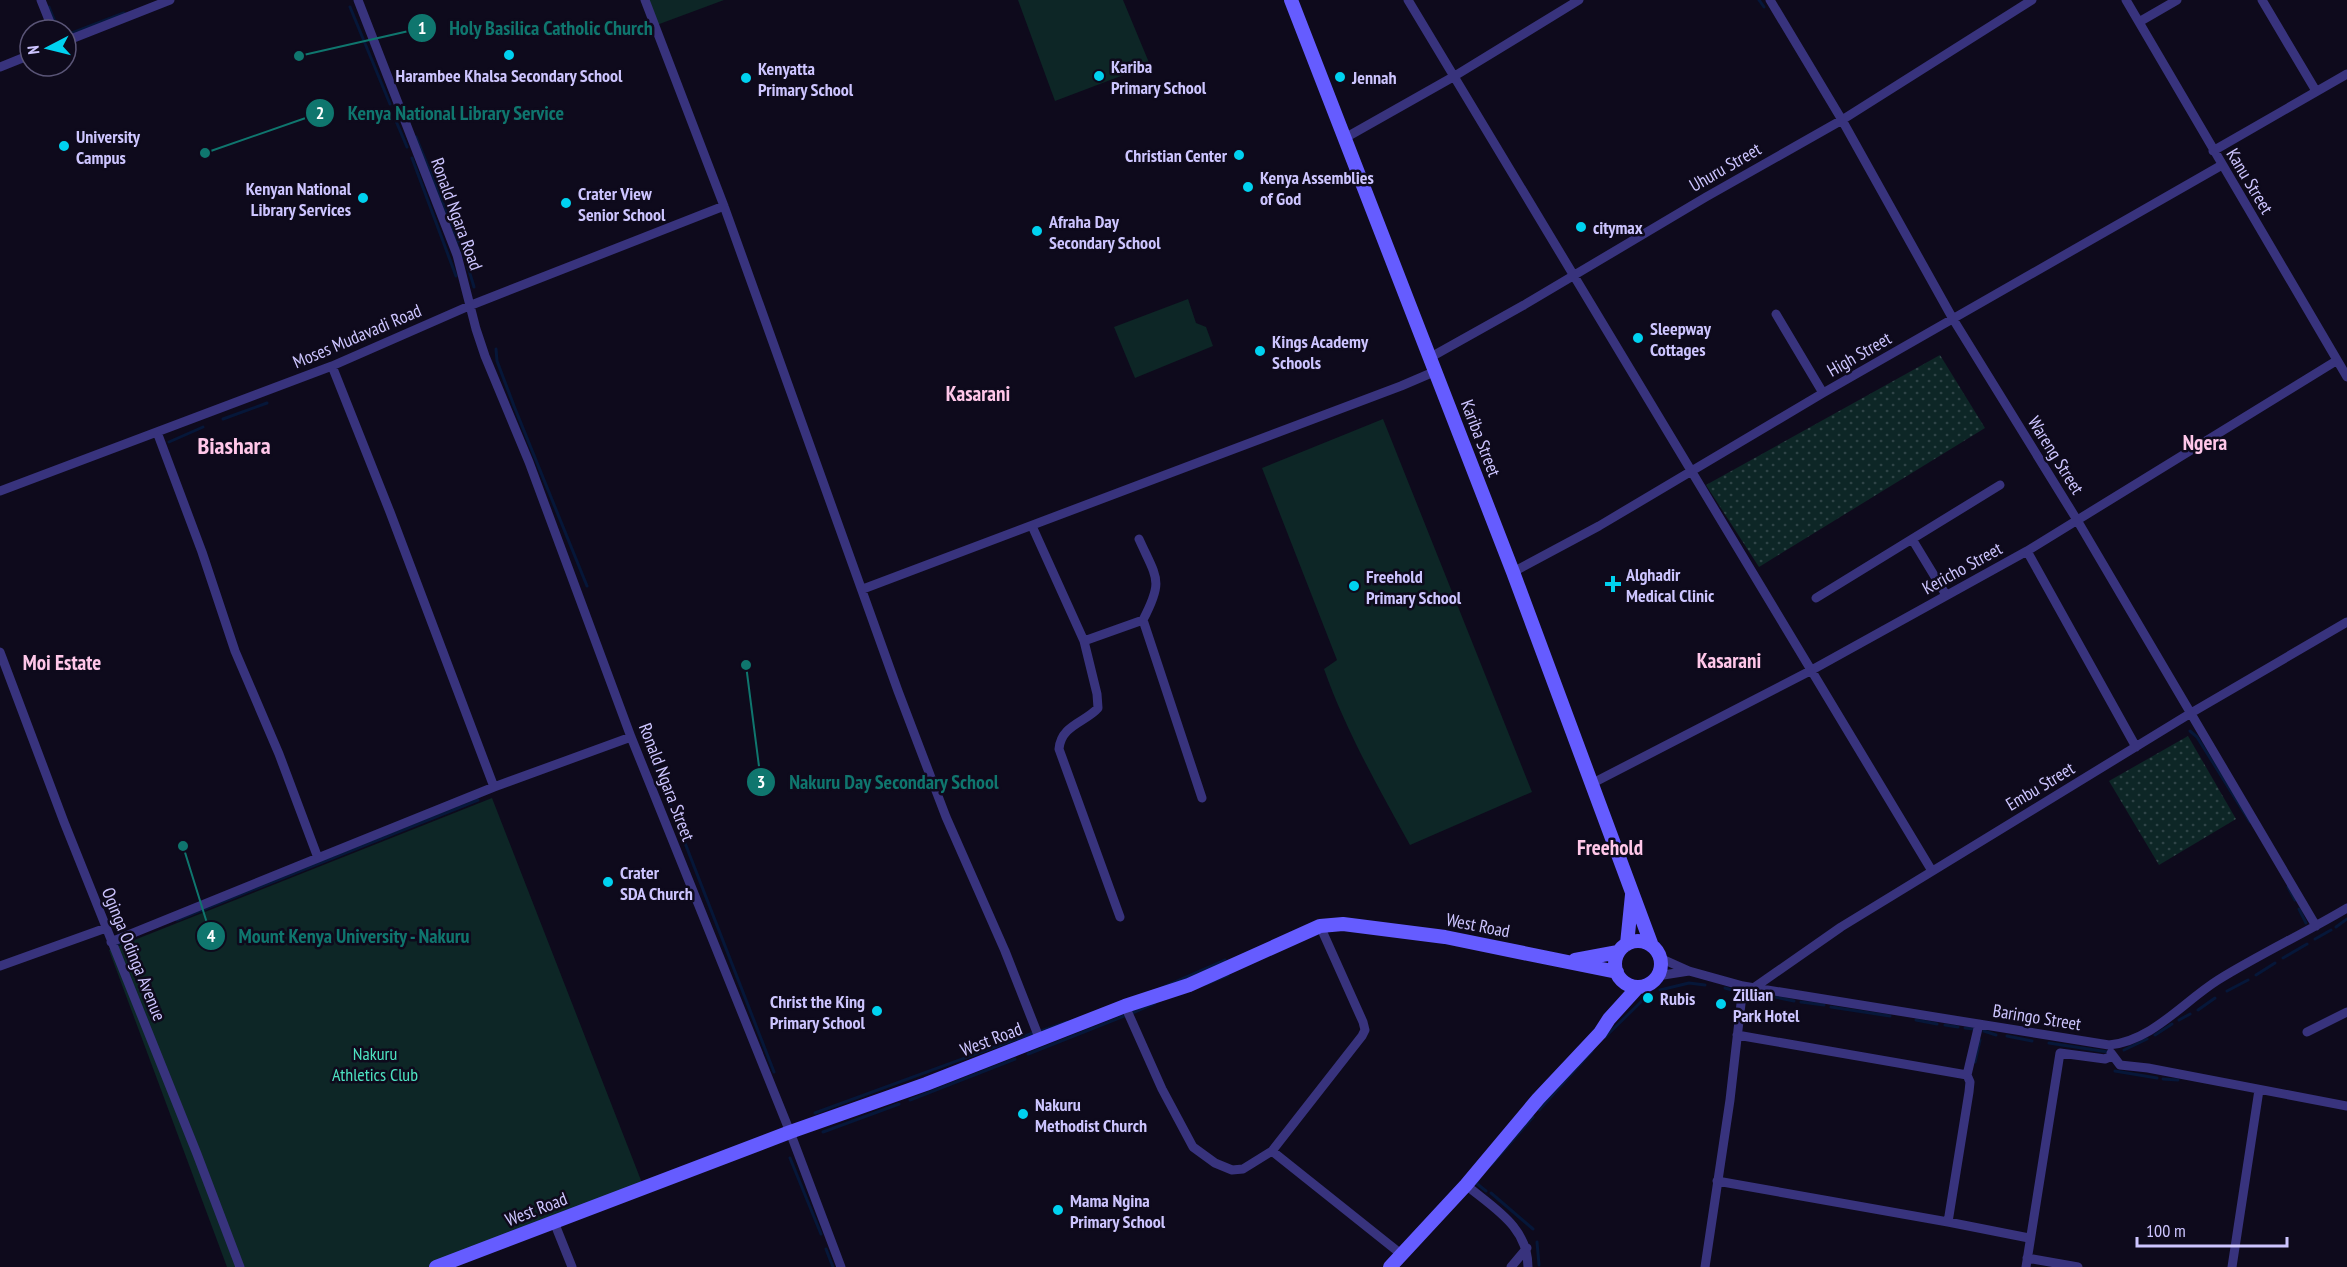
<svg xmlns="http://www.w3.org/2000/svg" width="2347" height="1267" viewBox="0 0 2347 1267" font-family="'PT Sans Narrow',sans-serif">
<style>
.grass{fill:url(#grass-dots)}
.green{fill:#0d2626}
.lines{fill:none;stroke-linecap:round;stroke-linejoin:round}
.stream{stroke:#061739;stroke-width:3}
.street{stroke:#38337d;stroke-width:9}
.secondary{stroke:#655cff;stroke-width:14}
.poi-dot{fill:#00d2f0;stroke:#0e0a1c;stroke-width:2}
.labels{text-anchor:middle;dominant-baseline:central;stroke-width:5;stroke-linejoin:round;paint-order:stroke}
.poi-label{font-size:18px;font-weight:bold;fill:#cdc5ff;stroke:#0e0a1c;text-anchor:start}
.street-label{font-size:18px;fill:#cdc5ff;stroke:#0e0a1c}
.park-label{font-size:18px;fill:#4de3c2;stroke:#0e0a1c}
.quarter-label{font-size:21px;font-weight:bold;fill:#ffc7e9;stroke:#0e0a1c}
.district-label{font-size:24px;font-weight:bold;fill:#ffc7e9;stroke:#0e0a1c}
.leader{fill:none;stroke:#0f766e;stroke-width:2}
.callout-dot{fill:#0f766e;stroke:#0e0a1c;stroke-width:2}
.mark-label{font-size:18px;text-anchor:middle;font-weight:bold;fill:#fff}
.callout-label{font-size:20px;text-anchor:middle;font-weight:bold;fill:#0f766e;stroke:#0e0a1c;stroke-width:5;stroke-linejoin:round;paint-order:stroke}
</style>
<defs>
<pattern id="grass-dots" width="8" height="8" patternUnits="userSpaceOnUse" patternTransform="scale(1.5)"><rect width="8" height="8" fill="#0d2626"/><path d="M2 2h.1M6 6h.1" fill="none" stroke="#2f4447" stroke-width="1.8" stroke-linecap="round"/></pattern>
</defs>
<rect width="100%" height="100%" fill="#0e0a1c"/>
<path class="grass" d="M 1940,355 L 1985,428 L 1759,567 L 1706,485 Z
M 2188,736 L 2236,819 L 2159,865 L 2109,781 Z"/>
<path class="green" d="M 643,0 L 724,0 L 654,26 Z
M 1018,0 L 1123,0 L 1150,65 L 1055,101 Z
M 1188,299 L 1196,323 L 1206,327 L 1213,346 L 1135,378 L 1114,327 Z
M 1383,419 L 1532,792 L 1410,845 C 1378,787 1346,731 1324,669 L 1337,660 L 1262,468 Z
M 492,798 L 644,1188 L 447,1267 L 227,1267 L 109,950 Z"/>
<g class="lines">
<path class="stream" d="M 1759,0 L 1764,7
M 49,7 L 55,22
M 350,7 L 390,104
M 72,33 L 124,13
M 403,105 L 408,117
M 396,121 L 407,147
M 416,137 L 465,258
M 412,158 L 456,276
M 468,267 L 474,287
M 496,349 L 497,361 L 514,406 L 587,586
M 223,419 L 267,403
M 169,442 L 203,427
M 2190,731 L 2197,737 L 2250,822
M 654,747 L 650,753 L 774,1072
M 2288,887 L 2295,900
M 2299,909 L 2306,923
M 177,920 L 478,800
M 2336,927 L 2347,919
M 2315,939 L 2331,930
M 116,945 L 132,938
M 2283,958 L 2307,944
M 2256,975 L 2275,963
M 1206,984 L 1228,975
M 1161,988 L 1225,960
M 1725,988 L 1732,990
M 1660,990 L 1689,983 L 1705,985
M 2227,991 L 2248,980
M 1752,993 L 1765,995
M 1775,997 L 1794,1001
M 1801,1002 L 1824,1005
M 1831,1007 L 1890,1016
M 2198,1010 L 2215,998
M 1132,1013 L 1155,1003
M 1916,1020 L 1937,1024
M 2179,1020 L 2190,1014
M 1945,1025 L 1958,1027
M 1965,1028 L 1974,1029
M 1041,1031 L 1067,1022
M 1984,1031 L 1996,1035
M 2155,1035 L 2172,1024
M 2007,1036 L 2032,1041
M 1605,1037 L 1648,995
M 2049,1043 L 2108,1052
M 2124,1050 L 2147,1039
M 1028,1054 L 1124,1016
M 1975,1062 L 1980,1040
M 2115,1071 L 2157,1078
M 2163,1079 L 2178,1080
M 910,1100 L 1015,1059
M 1539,1110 L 1592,1051
M 815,1113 L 1033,1033
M 823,1132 L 899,1104
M 790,1158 L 821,1234
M 1492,1164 L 1533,1117
M 1478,1180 L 1476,1183 L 1486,1191
M 1491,1193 L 1533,1229
M 1537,1242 L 1539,1265
M 826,1249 L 833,1267"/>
<path class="street" d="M 41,0 L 53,30
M 358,0 L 457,255 L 476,329 L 485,356 L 529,462 L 631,737 L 790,1132 L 841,1267
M 645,0 L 724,206 L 898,691 L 946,817 L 1005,951 L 1040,1040
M 1408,0 L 1932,871
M 1770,0 L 1842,120 L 1953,319 L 2077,520 L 2316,926
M 2126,0 L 2347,377
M 2262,0 L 2316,91
M 2139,22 L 2177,0
M 66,41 L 170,0
M 0,67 L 30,55
M 1345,138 L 1453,77 L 1579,0
M 2213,151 L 2347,74
M 1776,314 L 1823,393
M 1431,357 L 1524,305 L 1706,197 L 1842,120 L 2032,0
M 332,366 L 390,512 L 494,787
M 157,432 L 202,552 L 235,651 L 279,754 L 318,858 L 494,787 L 631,737
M 0,491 L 332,366 L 469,306 L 724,206
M 1032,526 L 1084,641 L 1097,694 L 1098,708 C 1086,722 1061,725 1059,749 L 1120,917
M 1139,539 C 1157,579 1164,580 1143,620
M 1912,539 L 1946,595
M 2027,551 L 2136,747
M 1513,572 L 1599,526 L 1823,393 L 2222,165
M 863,589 L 1401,386 L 1436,371
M 1816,598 L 2000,485
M 1084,641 L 1143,620 L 1202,798
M 0,652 L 64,822 L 197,1154 L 240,1267
M 1591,784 L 1810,671 L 2027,551 L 2336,361
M 1320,926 L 1363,1022 L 1365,1030 L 1362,1036 L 1272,1151 L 1401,1254
M 111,942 L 318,858
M 1660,958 L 1689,971 L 1743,986 L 2109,1045 C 2152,1041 2183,1002 2218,980 C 2260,954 2305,933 2347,908
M 0,966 L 106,928
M 1657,976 L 1689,971
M 1755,987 L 1841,927 L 2191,713 L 2347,622
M 1125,1006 L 1162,1089 L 1193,1147 L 1215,1163 L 1232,1170 L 1243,1169 L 1272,1151
M 2307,1032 L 2347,1012
M 1737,1035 L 1967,1075 L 1970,1082 L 1969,1092 L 1948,1222
M 2111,1053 L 2120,1065 L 2148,1068 L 2347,1106
M 1967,1075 L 1979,1024
M 1717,1181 L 1948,1222 L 2029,1238
M 1466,1185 C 1495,1209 1528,1227 1528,1267
M 554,1222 L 572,1267
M 2027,1258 L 2078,1267
M 1511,1267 L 1527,1248
M 1705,1267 L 1730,1100 L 1743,986
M 2026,1267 L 2060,1053 L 2105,1059 L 2112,1056
M 2232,1267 L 2259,1090"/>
<path class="secondary" d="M 1291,0 L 1513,572 L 1652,946
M1615 964a23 23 0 1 1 46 0a23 23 0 1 1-46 0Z
M 1627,944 L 1632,895
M 1575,960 L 1618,952
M 436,1267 L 790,1132 L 926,1084 L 1125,1006 L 1189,985 L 1320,926 L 1343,924 L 1445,937 L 1617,972
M 1390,1267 L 1466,1185 L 1538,1099 L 1600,1033 L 1609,1019 L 1638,987"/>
</g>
<g class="poi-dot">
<circle cx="509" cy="55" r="6"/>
<circle cx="1099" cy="76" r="6"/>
<circle cx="1340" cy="77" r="6"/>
<circle cx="746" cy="78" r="6"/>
<circle cx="64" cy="146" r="6"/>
<circle cx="1239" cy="155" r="6"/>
<circle cx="1248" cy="187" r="6"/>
<circle cx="363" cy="198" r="6"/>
<circle cx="566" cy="203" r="6"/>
<circle cx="1581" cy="227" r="6"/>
<circle cx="1037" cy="231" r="6"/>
<circle cx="1638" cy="338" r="6"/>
<circle cx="1260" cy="351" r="6"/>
<path d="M1610 575h6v6h6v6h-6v6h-6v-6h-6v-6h6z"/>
<circle cx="1354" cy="586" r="6"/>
<circle cx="608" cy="882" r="6"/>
<circle cx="1648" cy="998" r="6"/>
<circle cx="1721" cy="1004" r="6"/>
<circle cx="877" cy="1011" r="6"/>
<circle cx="1023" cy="1114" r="6"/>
<circle cx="1058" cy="1210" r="6"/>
</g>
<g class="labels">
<g class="poi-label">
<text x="1111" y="66">Kariba<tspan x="1111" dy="21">Primary School</tspan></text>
<text x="758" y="68">Kenyatta<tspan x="758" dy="21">Primary School</tspan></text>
<text x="509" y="75" text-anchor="middle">Harambee Khalsa Secondary School</text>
<text x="1352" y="77">Jennah</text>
<text x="76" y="136">University<tspan x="76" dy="21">Campus</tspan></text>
<text x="1227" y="155" text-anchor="end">Christian Center</text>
<text x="1260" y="177">Kenya Assemblies<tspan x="1260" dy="21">of God</tspan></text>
<text x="351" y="188" text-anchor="end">Kenyan National<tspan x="351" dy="21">Library Services</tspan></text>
<text x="578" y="193">Crater View<tspan x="578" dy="21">Senior School</tspan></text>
<text x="1049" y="221">Afraha Day<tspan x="1049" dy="21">Secondary School</tspan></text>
<text x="1593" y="227">citymax</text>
<text x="1650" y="328">Sleepway<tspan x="1650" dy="21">Cottages</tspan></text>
<text x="1272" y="341">Kings Academy<tspan x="1272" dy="21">Schools</tspan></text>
<text x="1626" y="574">Alghadir<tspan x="1626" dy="21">Medical Clinic</tspan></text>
<text x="1366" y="576">Freehold<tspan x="1366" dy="21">Primary School</tspan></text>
<text x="620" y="872">Crater<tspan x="620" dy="21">SDA Church</tspan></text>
<text x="1733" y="994">Zillian<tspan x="1733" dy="21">Park Hotel</tspan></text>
<text x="1660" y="998">Rubis</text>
<text x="865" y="1001" text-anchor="end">Christ the King<tspan x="865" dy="21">Primary School</tspan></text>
<text x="1035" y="1104">Nakuru<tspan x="1035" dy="21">Methodist Church</tspan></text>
<text x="1070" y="1200">Mama Ngina<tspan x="1070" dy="21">Primary School</tspan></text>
</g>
<g class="street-label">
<text transform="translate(1725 167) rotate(-30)">Uhuru Street</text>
<text transform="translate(2250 181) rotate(59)">Kanu Street</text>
<text transform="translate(457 214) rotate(70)">Ronald Ngara Road</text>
<text transform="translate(357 336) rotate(-23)">Moses Mudavadi Road</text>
<text transform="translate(1859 354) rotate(-30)">High Street</text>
<text transform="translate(1481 438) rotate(69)">Kariba Street</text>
<text transform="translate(2056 455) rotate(58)">Wareng Street</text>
<text transform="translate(1962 568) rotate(-29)">Kericho Street</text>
<text transform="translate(667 782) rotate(69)">Ronald Ngara Street</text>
<text transform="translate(2040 786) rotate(-31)">Embu Street</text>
<text transform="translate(1478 925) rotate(11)">West Road</text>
<text transform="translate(134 954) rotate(68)">Oginga Odinga Avenue</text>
<text transform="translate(2037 1017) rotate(9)">Baringo Street</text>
<text transform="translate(991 1039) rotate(-21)">West Road</text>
<text transform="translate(536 1209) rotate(-21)">West Road</text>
</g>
<g class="park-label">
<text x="375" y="1053">Nakuru<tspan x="375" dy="21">Athletics Club</tspan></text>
</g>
<g class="quarter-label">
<text x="978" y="393">Kasarani</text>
<text x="2205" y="442">Ngera</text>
<text x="1729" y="660">Kasarani</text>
<text x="62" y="662">Moi Estate</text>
<text x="1610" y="847">Freehold</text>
</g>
<g class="district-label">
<text x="234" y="445">Biashara</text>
</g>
</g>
<path class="leader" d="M299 56L422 28M205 153L320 113M746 665L761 782M183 846L211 936"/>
<g class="callout-dot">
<circle cx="299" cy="56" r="6"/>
<circle cx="205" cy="153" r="6"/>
<circle cx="746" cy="665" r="6"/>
<circle cx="183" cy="846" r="6"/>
<circle cx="422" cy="28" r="15"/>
<circle cx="320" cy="113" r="15"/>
<circle cx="761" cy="782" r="15"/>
<circle cx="211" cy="936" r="15"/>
</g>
<g class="mark-label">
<text x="422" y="34">1</text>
<text x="320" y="119">2</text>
<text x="761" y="788">3</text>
<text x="211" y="942">4</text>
</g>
<g class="callout-label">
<text x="551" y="35">Holy Basilica Catholic Church</text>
<text x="456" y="120">Kenya National Library Service</text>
<text x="894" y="789">Nakuru Day Secondary School</text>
<text x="354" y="943">Mount Kenya University - Nakuru</text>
</g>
<g transform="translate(48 48) rotate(263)"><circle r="28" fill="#0e0a1c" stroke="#5a5577" stroke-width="1.5"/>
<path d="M0-4.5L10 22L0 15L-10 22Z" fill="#00d2f0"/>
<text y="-9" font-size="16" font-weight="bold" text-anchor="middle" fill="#cdc5ff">N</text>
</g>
<path d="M2137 1237v9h150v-9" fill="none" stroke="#cdc5ff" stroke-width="3"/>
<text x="2146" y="1237" font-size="18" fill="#cdc5ff" stroke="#0e0a1c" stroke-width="4.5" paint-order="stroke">100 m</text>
</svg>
